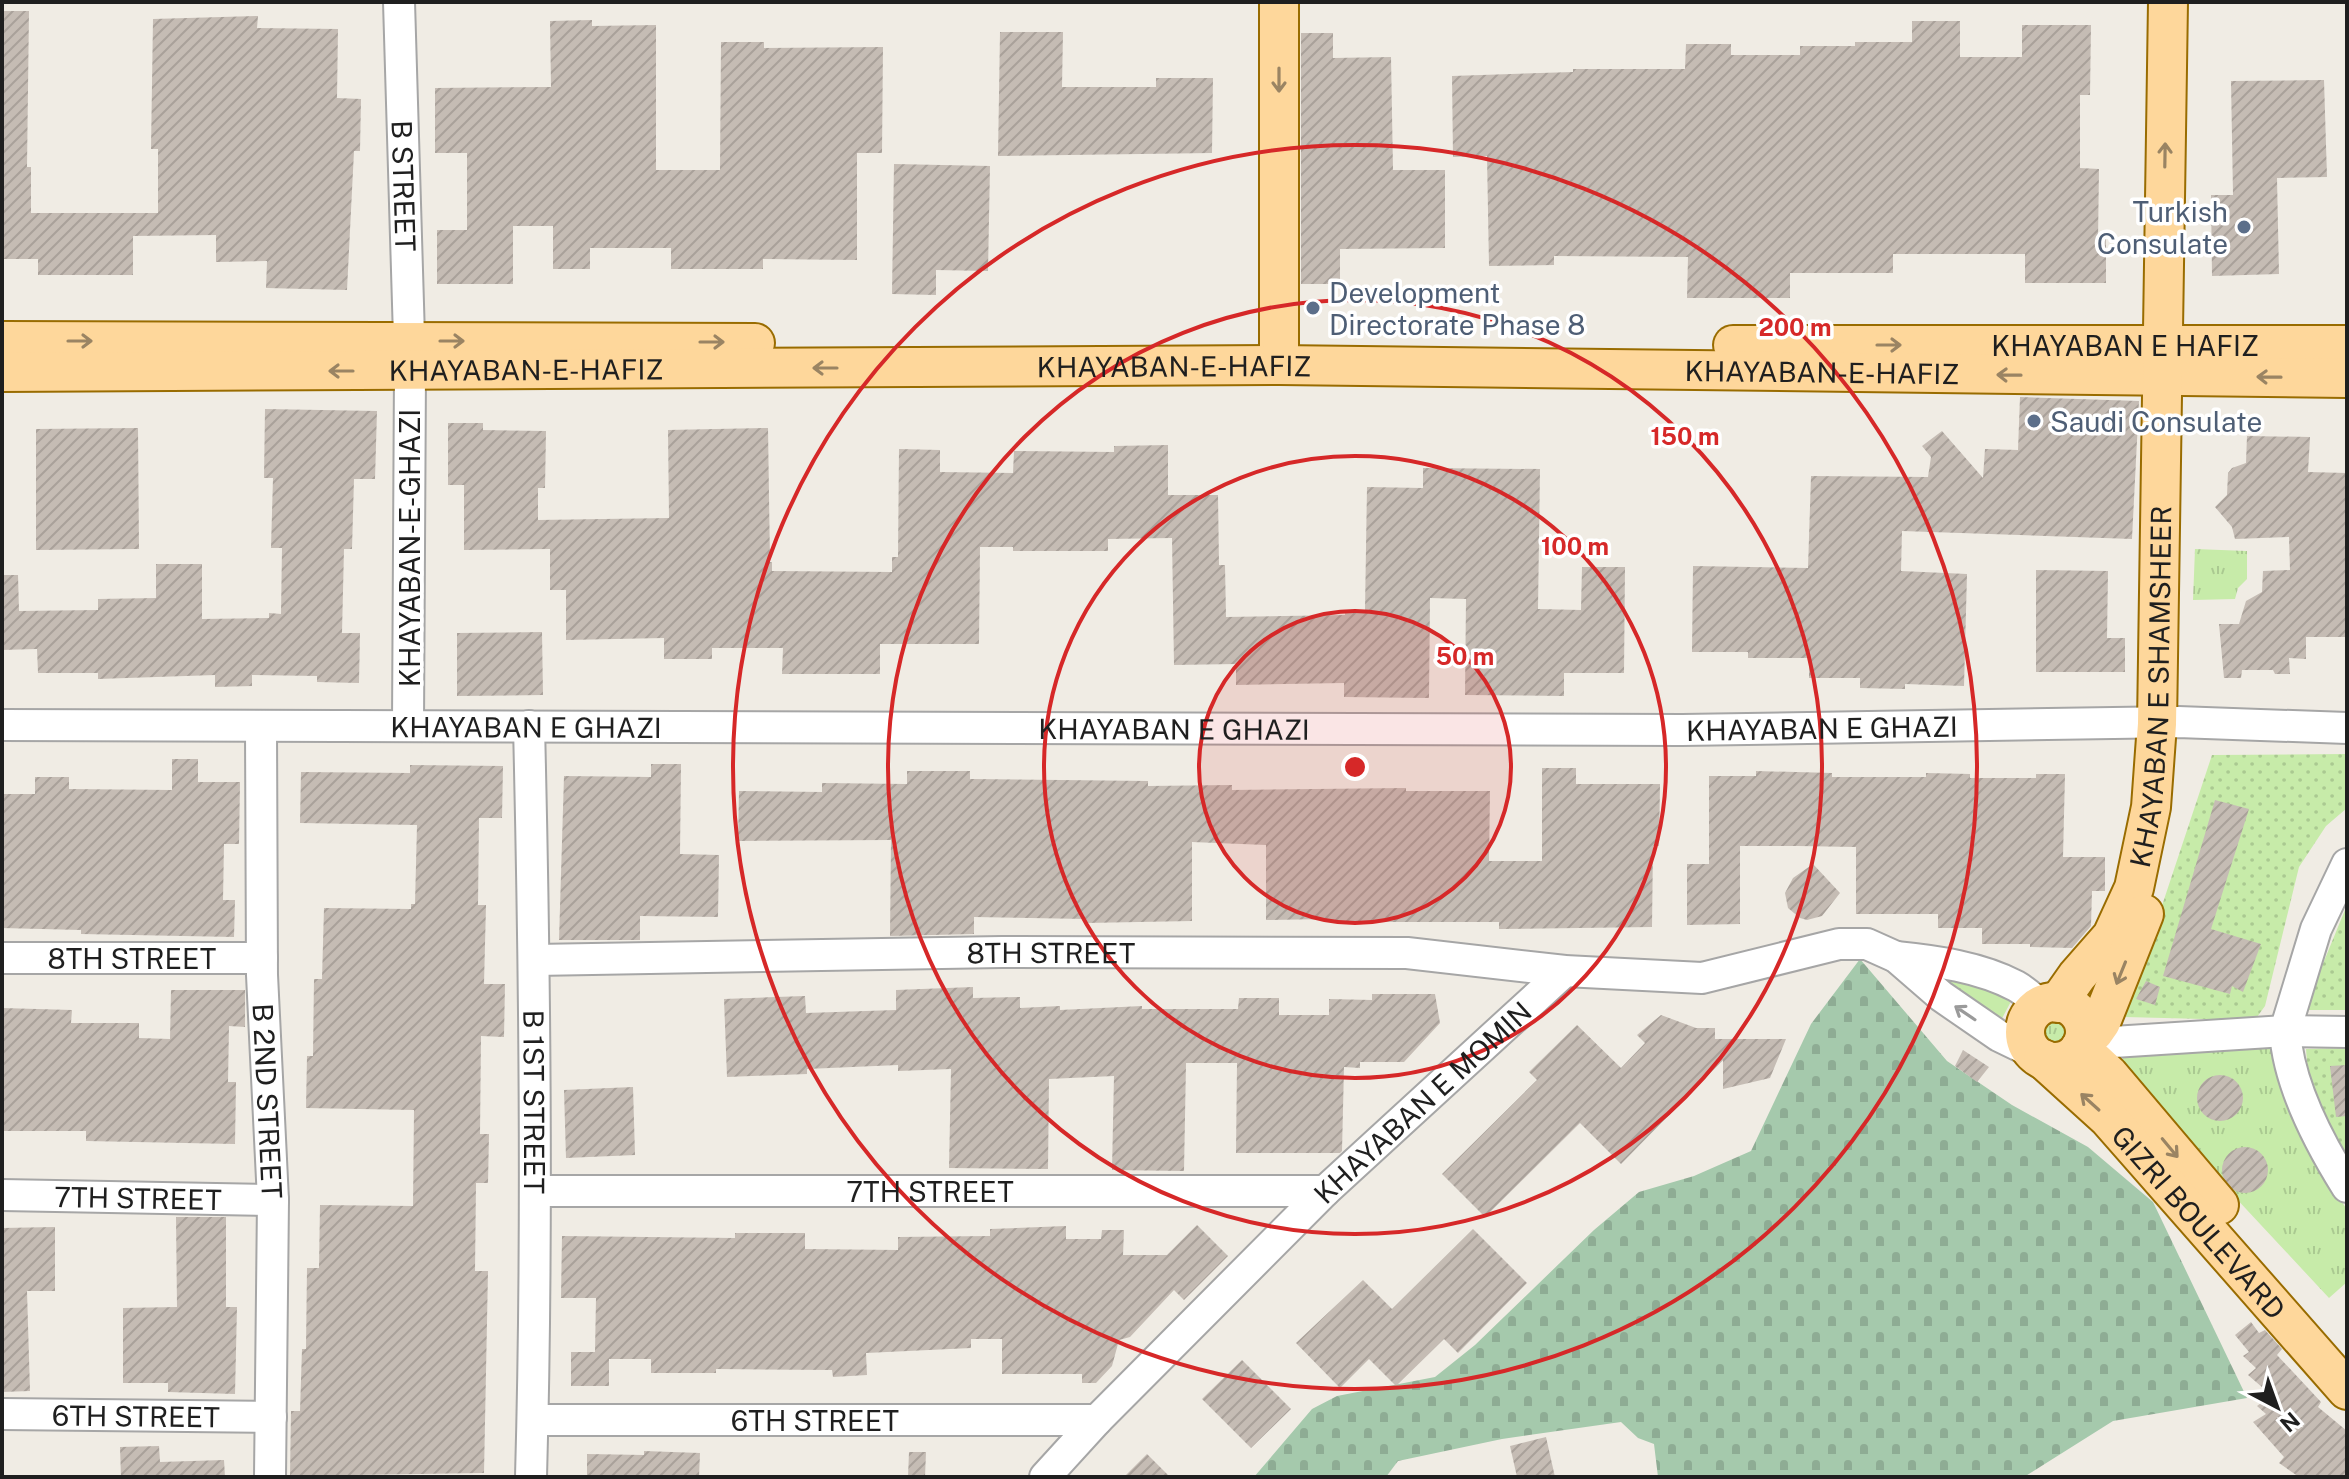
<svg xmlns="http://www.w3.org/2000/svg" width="2349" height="1479" viewBox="0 0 2349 1479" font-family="'Public Sans',sans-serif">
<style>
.grass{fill:url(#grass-tufts)}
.cemetery{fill:url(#cemetery-stones)}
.garden{fill:url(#garden-dots)}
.building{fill:url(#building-hatch)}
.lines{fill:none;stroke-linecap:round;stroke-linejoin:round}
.minor-casing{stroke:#a6a6a6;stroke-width:34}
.major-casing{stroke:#996c00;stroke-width:42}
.minor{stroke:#fff;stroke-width:30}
.major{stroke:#fed79b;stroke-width:38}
.oneway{stroke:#9a8463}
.oneway2{stroke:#9a9a9a}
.ring{fill:none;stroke:#d62828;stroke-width:4}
.service-dot{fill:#5c6f8a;stroke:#fff;stroke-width:3}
.labels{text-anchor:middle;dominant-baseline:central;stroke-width:7;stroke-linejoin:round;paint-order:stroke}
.street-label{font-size:28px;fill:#1f1f1f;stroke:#fff}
.service-label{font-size:28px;fill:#4e5e75;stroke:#fff;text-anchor:start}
.centre{fill:#d62828;stroke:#fff;stroke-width:4}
.ring-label{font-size:24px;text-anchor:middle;font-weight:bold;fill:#d62828;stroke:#fff;stroke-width:7;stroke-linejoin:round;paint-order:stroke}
</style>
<defs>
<pattern id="grass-tufts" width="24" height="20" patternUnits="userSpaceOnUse" patternTransform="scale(2)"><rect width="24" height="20" fill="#c7eba9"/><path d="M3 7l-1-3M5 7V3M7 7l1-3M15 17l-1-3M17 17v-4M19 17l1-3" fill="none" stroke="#aac991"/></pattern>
<pattern id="cemetery-stones" width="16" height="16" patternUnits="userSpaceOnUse" patternTransform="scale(2)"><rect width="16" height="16" fill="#a5c9ac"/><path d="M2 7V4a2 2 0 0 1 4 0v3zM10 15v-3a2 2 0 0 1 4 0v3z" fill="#8eac94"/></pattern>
<pattern id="garden-dots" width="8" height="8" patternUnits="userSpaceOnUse" patternTransform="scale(2)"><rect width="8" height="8" fill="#c7eba9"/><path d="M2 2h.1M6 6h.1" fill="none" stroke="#aac991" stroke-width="1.8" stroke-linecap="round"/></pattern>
<pattern id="building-hatch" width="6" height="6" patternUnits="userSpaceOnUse" patternTransform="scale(2)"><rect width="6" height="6" fill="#c5bcb4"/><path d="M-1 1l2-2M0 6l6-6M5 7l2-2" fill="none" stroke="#a9a19a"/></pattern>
</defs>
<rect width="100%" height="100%" fill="#f0ece4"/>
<path class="grass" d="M 2195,549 L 2247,551 L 2247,579 L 2238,588 L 2235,599 L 2193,600 Z
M 1930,969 L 2016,992 L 1998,1026 Z
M2035 1031a17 17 0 1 1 34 0a17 17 0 1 1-34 0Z
M 2276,1041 L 2321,1168 L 2347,1210 L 2347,1282 L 2329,1298 L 2124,1078 L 2122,1046 Z"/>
<path class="cemetery" d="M 1860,959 L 1947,1061 L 2012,1105 L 2088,1147 L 2153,1202 L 2247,1398 L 2113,1421 L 2024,1477 L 1658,1477 L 1654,1444 L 1638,1438 L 1621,1422 L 1502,1439 L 1398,1461 L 1386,1477 L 1254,1477 L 1312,1409 L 1337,1396 L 1435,1377 L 1475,1345 L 1594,1230 L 1639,1192 L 1694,1176 L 1751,1151 L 1811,1024 Z"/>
<path class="garden" d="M 2347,754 L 2347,808 L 2326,826 L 2299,867 L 2265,1006 L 2257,1017 L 2242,1020 L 2125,1017 L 2212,755 Z
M 2347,905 L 2347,1010 L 2304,1010 Z
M 2347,1048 L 2347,1169 L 2309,1087 L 2306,1049 Z"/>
<path class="building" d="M 2,11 L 29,11 L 27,167 L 31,167 L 31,213 L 158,213 L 158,149 L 151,149 L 153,19 L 258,16 L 257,28 L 338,29 L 337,98 L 361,99 L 360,151 L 354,151 L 347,290 L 266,288 L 267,261 L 216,262 L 216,235 L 133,236 L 133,275 L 38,275 L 38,259 L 2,259 Z
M 592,20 L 592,26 L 656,25 L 656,170 L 720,170 L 721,42 L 764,42 L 764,48 L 883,47 L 882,153 L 857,153 L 857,260 L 763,259 L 763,269 L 671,269 L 671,248 L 590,248 L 590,269 L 553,269 L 553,226 L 513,226 L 513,284 L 437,284 L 437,230 L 467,230 L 467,153 L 435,153 L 435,88 L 551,87 L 550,21 Z
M 1912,21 L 1960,21 L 1960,57 L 2022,57 L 2022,25 L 2091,25 L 2090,95 L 2080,95 L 2080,168 L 2099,169 L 2098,239 L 2106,239 L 2106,283 L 2025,283 L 2025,254 L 1893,254 L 1893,273 L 1790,273 L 1790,298 L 1687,298 L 1688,257 L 1554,256 L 1554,265 L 1489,266 L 1487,156 L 1453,157 L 1452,76 L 1573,72 L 1573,69 L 1685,69 L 1686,44 L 1731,44 L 1731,55 L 1800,55 L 1800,46 L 1855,46 L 1855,42 L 1912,42 Z
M 1000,32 L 1063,32 L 1062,87 L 1156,87 L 1156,78 L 1213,78 L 1212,153 L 998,156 Z
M 1301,33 L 1333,33 L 1333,58 L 1391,57 L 1393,170 L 1445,170 L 1445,248 L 1340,249 L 1340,284 L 1301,284 Z
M 2324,80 L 2327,177 L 2277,178 L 2279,274 L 2212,276 L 2211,195 L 2233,195 L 2231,81 Z
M 894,164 L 990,166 L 988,271 L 936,270 L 936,295 L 892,294 Z
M 2020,397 L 2139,401 L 2132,539 L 1902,531 L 1901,571 L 1967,574 L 1964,686 L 1905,684 L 1905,689 L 1860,688 L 1860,678 L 1809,678 L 1809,658 L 1748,658 L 1748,652 L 1692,652 L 1693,566 L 1808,568 L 1811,476 L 1928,477 L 1931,457 L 1922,446 L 1942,431 L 1983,478 L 1985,449 L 2018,450 Z
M 265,409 L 377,411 L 375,479 L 354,479 L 352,549 L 344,549 L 342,633 L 360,633 L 359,683 L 317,682 L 317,676 L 252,675 L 252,686 L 215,687 L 215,675 L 98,679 L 98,673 L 38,673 L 37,649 L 2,650 L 2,575 L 18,575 L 19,611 L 98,610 L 98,599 L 156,598 L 156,564 L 202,564 L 202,619 L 269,618 L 269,613 L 281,614 L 282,548 L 271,548 L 273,478 L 264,478 Z
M 448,423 L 483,423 L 483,430 L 546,431 L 545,488 L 538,488 L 538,520 L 669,518 L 668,430 L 768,428 L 770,562 L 772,562 L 772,571 L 892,572 L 892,557 L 898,557 L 899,449 L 940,450 L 940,472 L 1013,473 L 1014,451 L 1114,452 L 1114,446 L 1168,445 L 1168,495 L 1218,495 L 1219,565 L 1225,565 L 1226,617 L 1345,615 L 1345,610 L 1365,610 L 1367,487 L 1423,488 L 1423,468 L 1540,469 L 1538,609 L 1581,610 L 1582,567 L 1625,567 L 1624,673 L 1564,673 L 1564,696 L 1465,695 L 1466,599 L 1430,598 L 1429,698 L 1344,697 L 1344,683 L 1236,685 L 1236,664 L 1174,665 L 1172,538 L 1108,539 L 1108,551 L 1013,551 L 1013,547 L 980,547 L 979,644 L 880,644 L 880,674 L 782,674 L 783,648 L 712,648 L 712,659 L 664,659 L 664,638 L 566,640 L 566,590 L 550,590 L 550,549 L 464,550 L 464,485 L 448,485 Z
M 138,428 L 139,549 L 36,550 L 36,429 Z
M 2247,436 L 2310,437 L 2308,472 L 2347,473 L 2347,637 L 2306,637 L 2306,659 L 2289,658 L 2290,674 L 2275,674 L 2273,670 L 2242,670 L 2241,678 L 2224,678 L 2219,624 L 2239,624 L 2246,601 L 2262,592 L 2263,571 L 2290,570 L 2289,537 L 2235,539 L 2232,527 L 2215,507 L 2227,495 L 2228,473 L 2232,468 L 2246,463 Z
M 2036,570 L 2108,571 L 2107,638 L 2125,638 L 2125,672 L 2036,672 Z
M 542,632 L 543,695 L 457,696 L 457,633 Z
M 172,759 L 198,759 L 198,782 L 240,782 L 239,844 L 224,844 L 223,900 L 235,900 L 234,937 L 81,934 L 81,930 L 2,928 L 2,794 L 35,794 L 35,777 L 69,777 L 69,789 L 172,790 Z
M 651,764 L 681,764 L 680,854 L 719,855 L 718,917 L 640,916 L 640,940 L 559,940 L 564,776 L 651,777 Z
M 410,765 L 503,766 L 502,818 L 479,818 L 478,905 L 486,905 L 484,984 L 505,984 L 504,1037 L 481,1036 L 480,1134 L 489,1134 L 488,1183 L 476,1183 L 475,1271 L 488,1271 L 484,1473 L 290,1476 L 291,1411 L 300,1411 L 302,1349 L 306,1349 L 307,1268 L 319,1268 L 320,1205 L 413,1206 L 414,1110 L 306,1108 L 307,1056 L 313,1056 L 314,979 L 322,979 L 324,908 L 411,909 L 411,904 L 415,904 L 417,825 L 300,823 L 301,772 L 410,773 Z
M 1542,768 L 1576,768 L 1576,784 L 1660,784 L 1659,846 L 1653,846 L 1652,927 L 1499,929 L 1499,922 L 1327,922 L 1327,919 L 1266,920 L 1266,845 L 1192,842 L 1192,921 L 1086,923 L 1086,919 L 974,917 L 974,934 L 890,936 L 891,840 L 738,841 L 739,791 L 822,792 L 822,783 L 907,784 L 907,771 L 970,771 L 970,779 L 1148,781 L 1148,786 L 1232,785 L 1232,790 L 1406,788 L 1406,791 L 1490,791 L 1489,861 L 1542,861 Z
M 1756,771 L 1832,773 L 1832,777 L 1926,777 L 1926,773 L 1970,774 L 1970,778 L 2036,778 L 2036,774 L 2065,774 L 2063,857 L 2105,857 L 2105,891 L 2092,891 L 2091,926 L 2072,948 L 2030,947 L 2030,944 L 1982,944 L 1982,928 L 1938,928 L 1938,914 L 1856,914 L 1856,847 L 1798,846 L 1740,846 L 1740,924 L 1687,925 L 1687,864 L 1709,864 L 1709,776 L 1756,776 Z
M 2215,800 L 2249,809 L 2211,929 L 2261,944 L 2243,992 L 2232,986 L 2230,994 L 2163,976 Z
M 1813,864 L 1840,893 L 1822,916 L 1807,920 L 1800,918 L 1788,908 L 1785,893 L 1793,878 Z
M 2146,981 L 2160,987 L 2155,1005 L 2136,999 Z
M 973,987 L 973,998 L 1020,997 L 1020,1008 L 1060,1006 L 1060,1010 L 1142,1006 L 1142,1009 L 1238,1009 L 1239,998 L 1279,998 L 1279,1015 L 1329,1015 L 1329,999 L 1372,1000 L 1372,994 L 1435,994 L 1440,1023 L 1404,1062 L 1360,1062 L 1360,1068 L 1344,1067 L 1342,1151 L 1340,1153 L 1236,1153 L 1237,1063 L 1186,1063 L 1184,1171 L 1112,1170 L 1114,1076 L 1049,1079 L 1048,1169 L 949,1168 L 951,1069 L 898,1071 L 898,1065 L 807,1069 L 807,1074 L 727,1077 L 724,999 L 805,996 L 806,1013 L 896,1010 L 896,990 Z
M 171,990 L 245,990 L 245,1027 L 229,1026 L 228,1082 L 236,1082 L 235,1144 L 86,1141 L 86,1131 L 2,1131 L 2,1008 L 72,1010 L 71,1023 L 139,1023 L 139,1038 L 170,1039 Z
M 1661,1015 L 1696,1028 L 1715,1028 L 1715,1039 L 1786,1039 L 1770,1078 L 1723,1089 L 1723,1060 L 1621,1164 L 1580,1123 L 1485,1217 L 1442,1174 L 1537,1080 L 1529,1072 L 1577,1025 L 1621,1068 L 1645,1043 L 1637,1035 Z
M 1963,1050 L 1989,1067 L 1977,1082 L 1955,1066 Z
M 2347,1065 L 2347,1116 L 2336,1117 L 2330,1066 Z
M2197 1098a23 23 0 1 1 46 0a23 23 0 1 1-46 0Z
M 633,1087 L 635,1155 L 566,1158 L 564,1090 Z
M2222 1170a23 23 0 1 1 46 0a23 23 0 1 1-46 0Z
M 176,1217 L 226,1217 L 226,1307 L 237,1307 L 235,1394 L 168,1392 L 168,1383 L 123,1383 L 123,1308 L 177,1307 Z
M 1197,1225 L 1228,1256 L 1184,1300 L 1174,1290 L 1130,1337 L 1119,1340 L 1112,1366 L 1096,1383 L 1082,1383 L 1082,1374 L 1002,1374 L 1002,1339 L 971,1339 L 971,1348 L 866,1353 L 867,1375 L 833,1377 L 832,1370 L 716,1369 L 716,1373 L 651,1373 L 651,1359 L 609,1359 L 609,1386 L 571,1386 L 571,1352 L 595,1352 L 596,1298 L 561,1298 L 562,1236 L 735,1238 L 735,1233 L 805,1233 L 805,1249 L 898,1250 L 898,1237 L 990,1236 L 990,1229 L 1066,1226 L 1066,1239 L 1101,1239 L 1102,1230 L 1124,1230 L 1123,1255 L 1167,1255 Z
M 55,1227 L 55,1291 L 27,1291 L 30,1391 L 2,1392 L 2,1228 Z
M 1473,1229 L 1527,1283 L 1458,1353 L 1444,1339 L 1396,1386 L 1369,1359 L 1340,1388 L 1296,1343 L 1363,1280 L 1392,1309 Z
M 2251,1322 L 2259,1333 L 2265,1330 L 2282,1349 L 2277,1355 L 2321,1402 L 2318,1407 L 2347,1431 L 2347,1477 L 2299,1477 L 2279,1463 L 2284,1457 L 2253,1422 L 2266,1414 L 2257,1406 L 2265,1400 L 2257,1393 L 2263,1388 L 2248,1375 L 2256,1368 L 2243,1356 L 2249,1352 L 2235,1335 Z
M 1242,1360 L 1291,1409 L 1251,1448 L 1202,1399 Z
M 1546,1437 L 1555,1477 L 1517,1477 L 1510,1446 Z
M 159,1446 L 160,1462 L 224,1460 L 225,1477 L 121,1477 L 120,1447 Z
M 644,1451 L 700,1453 L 699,1477 L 587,1477 L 587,1454 L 644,1455 Z
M 909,1452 L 926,1452 L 925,1477 L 908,1477 Z
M 1147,1454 L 1170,1477 L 1124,1477 Z"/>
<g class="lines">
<g class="minor-casing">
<g id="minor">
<path id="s1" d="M 399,2 L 410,371 L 408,725"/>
<path id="s2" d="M 2,725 L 1682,730 L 2178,722 L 2347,728"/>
<path id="s3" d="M 529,726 C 535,976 538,1226 531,1477"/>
<path id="s4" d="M 261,727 L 262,975 L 273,1200 L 270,1477"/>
<path d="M 2347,864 L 2316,929 L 2285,1031 C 2288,1083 2320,1144 2347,1187"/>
<path d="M 1896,957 C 1936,961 1980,967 2016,986 C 2025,991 2033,999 2041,1005"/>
<path id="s5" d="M 2,958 L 262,958"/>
<path id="s6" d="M 535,960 L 1002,952 L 1407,953 L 1565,971 L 1702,978 L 1839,944 L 1867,944 L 1896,957 L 1941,996 L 1999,1036 L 2032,1052"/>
<path d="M 2082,1044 L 2285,1031 L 2347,1032"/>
<path id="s7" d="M 536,1191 L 1325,1191"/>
<path id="s8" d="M 2,1195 L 273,1200"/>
<path id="s9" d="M 2,1414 L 271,1417"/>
<path id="s10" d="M 533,1420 L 1097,1420"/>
<path id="s11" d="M 1045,1477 L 1097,1420 L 1325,1191 L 1565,971"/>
</g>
</g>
<g class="major-casing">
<g id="major">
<path d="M 1279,2 L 1279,365"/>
<path d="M 2,341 L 755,343"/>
<path id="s12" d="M 1733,345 L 2347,345"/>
<path id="s13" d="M 2,372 L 1279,365 L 2347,378"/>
<circle cx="2055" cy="1032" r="30"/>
<path id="s14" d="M 2058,1003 L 2077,976 L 2112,936 L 2134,888 L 2151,807 L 2157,724 L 2168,2"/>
<path d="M 2084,1040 L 2094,1032 L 2101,1022 L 2144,914"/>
<path d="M 2080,1048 L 2109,1075 L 2219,1205"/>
<path id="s15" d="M 2043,1059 L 2108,1118 L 2347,1390"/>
</g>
</g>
<use href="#minor" class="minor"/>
<use href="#major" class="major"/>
</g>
<defs><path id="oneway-shaft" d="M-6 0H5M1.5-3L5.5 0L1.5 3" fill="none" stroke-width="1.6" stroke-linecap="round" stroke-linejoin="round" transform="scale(2)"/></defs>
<g class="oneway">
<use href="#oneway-shaft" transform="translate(1279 80) rotate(90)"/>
<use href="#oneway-shaft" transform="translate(2165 155) rotate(-89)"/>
<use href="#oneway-shaft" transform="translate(80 341)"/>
<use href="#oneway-shaft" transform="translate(452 341)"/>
<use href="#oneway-shaft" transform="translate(712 342)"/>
<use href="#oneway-shaft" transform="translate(1889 345)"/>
<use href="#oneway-shaft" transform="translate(825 368) rotate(180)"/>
<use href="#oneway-shaft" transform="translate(341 371) rotate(180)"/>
<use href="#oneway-shaft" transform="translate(2009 375) rotate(-179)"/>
<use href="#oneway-shaft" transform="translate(2269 377) rotate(-179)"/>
<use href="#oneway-shaft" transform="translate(2121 973) rotate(112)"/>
<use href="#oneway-shaft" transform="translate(2090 1102) rotate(-138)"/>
<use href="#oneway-shaft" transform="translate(2170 1148) rotate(50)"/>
</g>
<use class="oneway2" href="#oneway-shaft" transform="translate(1965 1013) rotate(-146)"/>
<circle cx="1355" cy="767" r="156" fill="#d62828" fill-opacity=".12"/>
<g class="ring">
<circle cx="1355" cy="767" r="156"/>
<circle cx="1355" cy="767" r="311"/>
<circle cx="1355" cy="767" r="467"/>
<circle cx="1355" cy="767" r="622"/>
</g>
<g class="service-dot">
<circle cx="2244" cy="227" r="8"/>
<circle cx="1313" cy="308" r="8"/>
<circle cx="2034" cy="421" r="8"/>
</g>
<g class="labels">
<g class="street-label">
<text stroke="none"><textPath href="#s1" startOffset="184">B STREET</textPath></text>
<text stroke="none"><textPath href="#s12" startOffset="392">KHAYABAN E HAFIZ</textPath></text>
<text stroke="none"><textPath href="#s13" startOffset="1172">KHAYABAN-E-HAFIZ</textPath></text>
<text stroke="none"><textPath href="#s13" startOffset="524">KHAYABAN-E-HAFIZ</textPath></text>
<text stroke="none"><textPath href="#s13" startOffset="1820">KHAYABAN-E-HAFIZ</textPath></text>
<text transform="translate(409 548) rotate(-90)">KHAYABAN-E-GHAZI</text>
<text stroke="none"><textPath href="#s14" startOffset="342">KHAYABAN E SHAMSHEER</textPath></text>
<text stroke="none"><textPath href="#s2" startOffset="524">KHAYABAN E GHAZI</textPath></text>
<text stroke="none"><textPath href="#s2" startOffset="1172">KHAYABAN E GHAZI</textPath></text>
<text stroke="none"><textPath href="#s2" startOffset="1820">KHAYABAN E GHAZI</textPath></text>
<text stroke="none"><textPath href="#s6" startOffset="516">8TH STREET</textPath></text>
<text stroke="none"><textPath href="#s5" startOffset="130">8TH STREET</textPath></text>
<text stroke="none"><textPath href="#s3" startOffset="376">B 1ST STREET</textPath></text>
<text stroke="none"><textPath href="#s4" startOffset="374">B 2ND STREET</textPath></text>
<text stroke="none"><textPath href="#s11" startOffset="532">KHAYABAN E MOMIN</textPath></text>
<text stroke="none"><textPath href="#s7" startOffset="394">7TH STREET</textPath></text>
<text stroke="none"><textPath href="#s8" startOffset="136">7TH STREET</textPath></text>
<text stroke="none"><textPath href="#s15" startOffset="226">GIZRI BOULEVARD</textPath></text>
<text stroke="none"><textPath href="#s9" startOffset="134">6TH STREET</textPath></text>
<text stroke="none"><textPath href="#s10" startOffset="282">6TH STREET</textPath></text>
</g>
<g class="service-label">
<text x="2228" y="211" text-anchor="end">Turkish<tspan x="2228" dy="32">Consulate</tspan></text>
<text x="1329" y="292">Development<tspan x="1329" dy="32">Directorate Phase 8</tspan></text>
<text x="2050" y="421">Saudi Consulate</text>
</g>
</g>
<circle cx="1355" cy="767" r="12" class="centre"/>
<g class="ring-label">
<text x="1795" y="336">200 m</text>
<text x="1685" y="445">150 m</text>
<text x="1575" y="555">100 m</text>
<text x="1465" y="665">50 m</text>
</g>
<rect width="2349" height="1479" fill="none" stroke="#1f1f1f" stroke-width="8"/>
<g transform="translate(2277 1407) rotate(139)" stroke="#ffffff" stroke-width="6" paint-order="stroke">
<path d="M0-6L14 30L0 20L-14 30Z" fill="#1f1f1f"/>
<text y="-12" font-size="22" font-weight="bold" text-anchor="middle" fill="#1f1f1f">N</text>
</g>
</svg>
